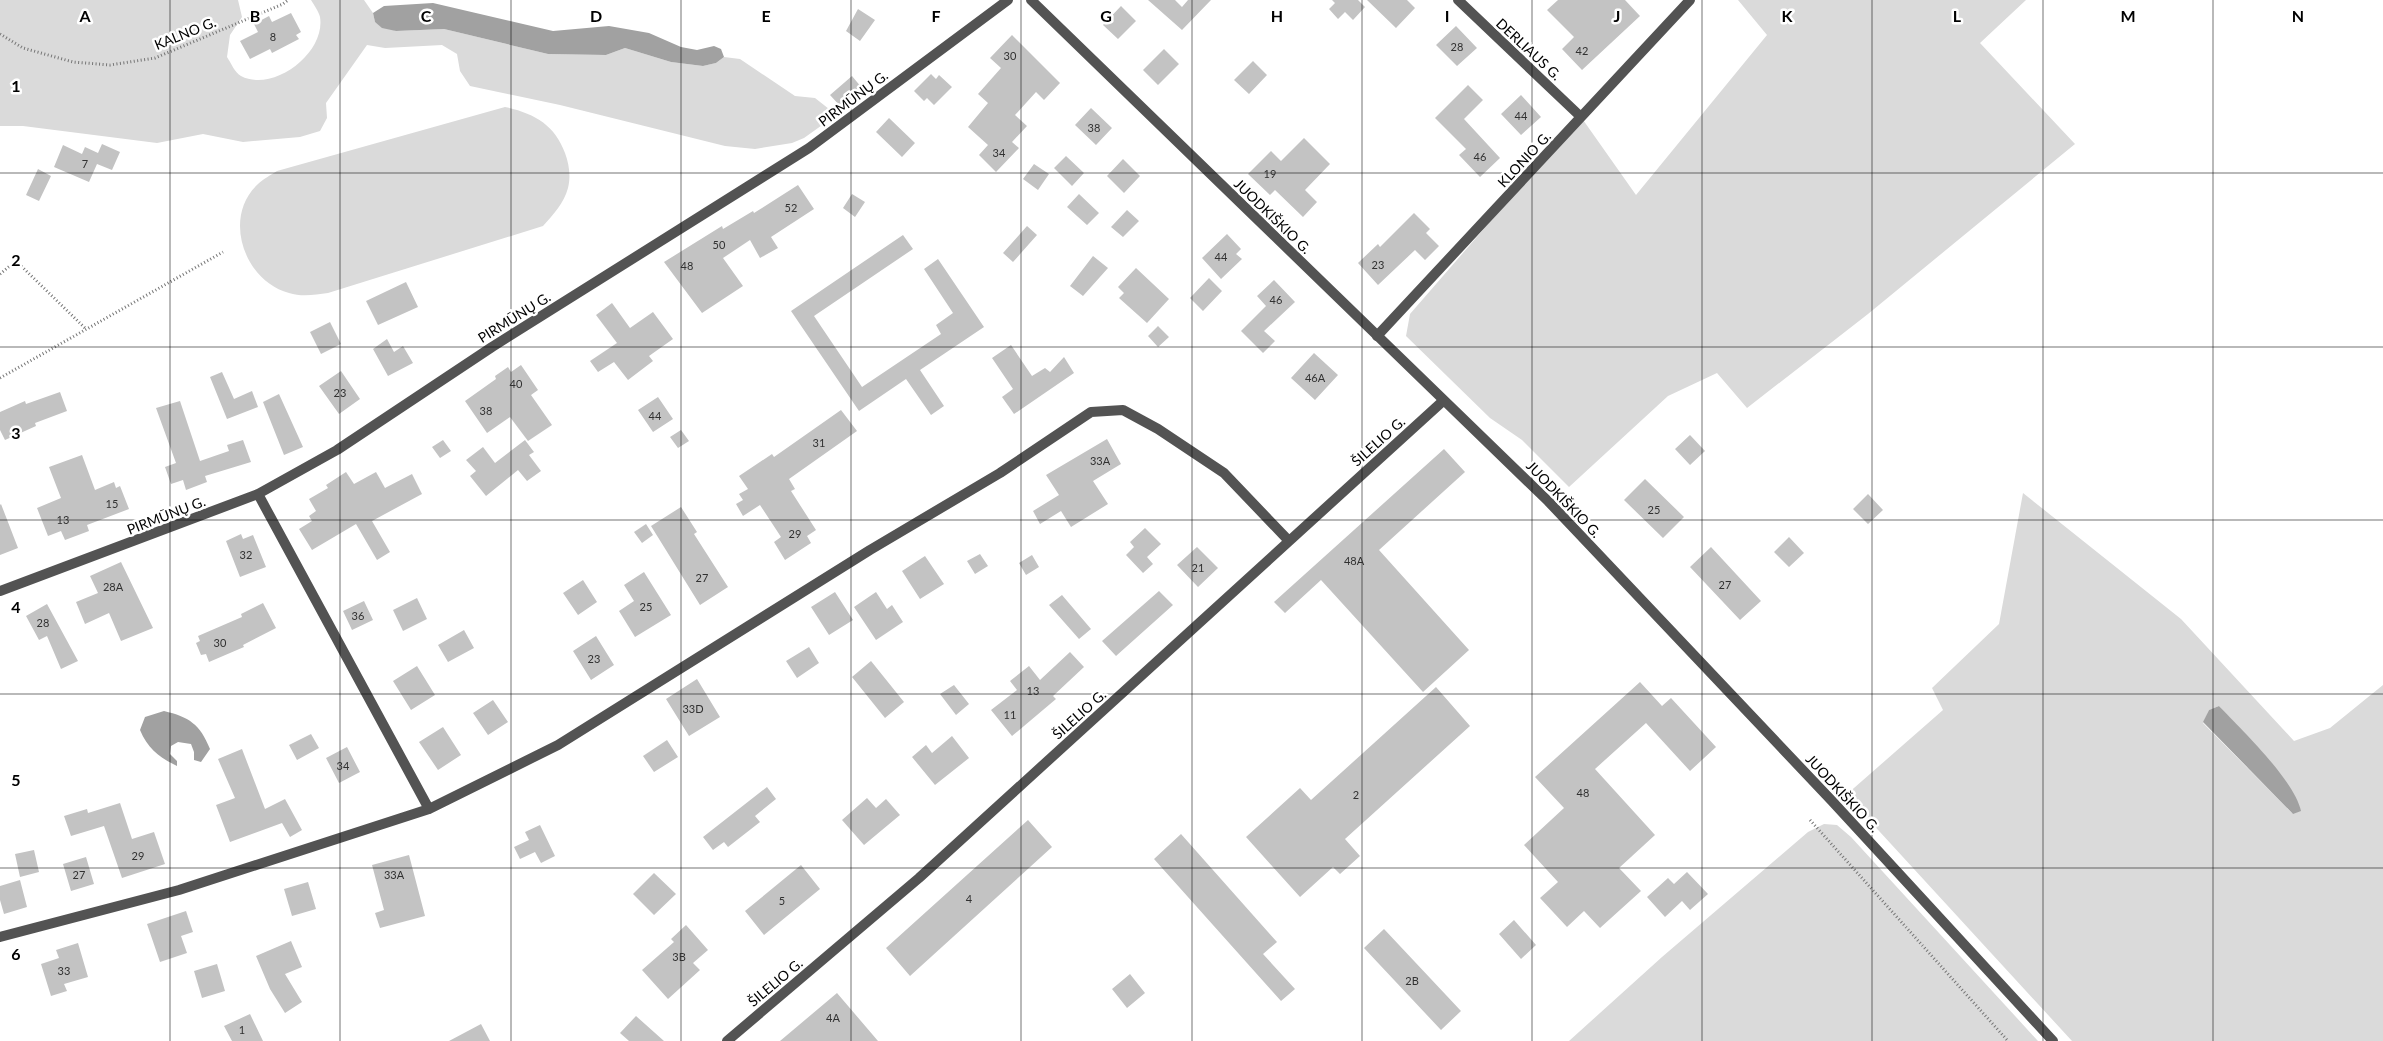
<svg xmlns="http://www.w3.org/2000/svg" width="2383" height="1041" viewBox="0 0 2383 1041" font-family="Lato,sans-serif">
<style>
.green{fill:#dadada;fill-rule:evenodd}
.water{fill:#a1a1a1}
.building{fill:#c3c3c3}
.lines{fill:none;stroke-linecap:round;stroke-linejoin:round}
.path{stroke:#757575;stroke-width:3;stroke-dasharray:1 2.5;stroke-linecap:butt}
.minor{stroke:#535353;stroke-width:10}
.tertiary{stroke:#535353;stroke-width:10}
.grid{fill:none;stroke:#000;stroke-width:1;stroke-opacity:0.55}
.labels{text-anchor:middle;dominant-baseline:central;stroke-width:5;stroke-linejoin:round;paint-order:stroke}
.number-label{font-size:11px;fill:#313131}
.street-label{font-size:14px;fill:#000;stroke:#fff}
.grid-label{font-size:16px;text-anchor:middle;font-weight:bold;fill:#000;stroke:#fff;stroke-width:5;stroke-linejoin:round;paint-order:stroke}
</style>
<rect width="100%" height="100%" fill="#fff"/>
<path class="green" d="M 0,0 L 238,0 L 242,17 L 230,35 L 227,57 C 231,63 235,73 241,76 C 273,93 326,53 320,17 C 319,12 314,5 311,0 L 364,0 L 373,13 L 375,22 L 396,31 L 444,29 L 548,54 L 606,55 L 625,48 L 671,62 L 703,66 L 716,63 L 724,57 L 740,59 L 795,96 L 815,98 L 829,109 L 825,123 L 804,138 L 792,143 L 755,149 L 725,146 L 560,105 L 470,86 L 460,71 L 457,54 L 442,45 L 385,48 L 367,45 L 326,103 L 327,118 L 320,131 L 300,137 L 243,142 L 203,134 L 157,143 L 23,126 L 0,126 Z
M 1738,0 L 2026,0 L 1980,43 L 2075,144 L 1868,314 L 1747,408 L 1717,373 L 1668,396 L 1569,487 L 1522,440 L 1490,418 L 1406,336 L 1410,314 L 1581,117 L 1636,195 L 1767,35 Z
M 505,107 C 534,113 555,125 565,153 C 569,164 571,176 568,188 C 564,203 553,215 543,226 L 328,293 C 315,295 301,297 289,293 C 244,281 222,217 258,184 C 263,179 271,175 277,171 Z
M 2023,493 L 2181,619 L 2294,741 L 2330,728 L 2383,685 L 2383,1041 L 2072,1041 L 1846,795 L 1943,710 L 1932,688 L 1999,624 ZM 2219,706 L 2269,761 L 2293,814 L 2203,723 L 2209,710 Z
M 1824,824 L 1837,825 L 1851,837 L 2038,1041 L 1569,1041 L 1662,957 L 1808,832 Z"/>
<path class="water" d="M 433,3 L 553,31 L 609,26 L 649,33 L 681,47 L 697,50 L 714,46 L 721,49 L 724,57 L 716,63 L 703,66 L 671,62 L 625,48 L 606,55 L 548,54 L 444,29 L 396,31 L 382,28 L 375,22 L 373,13 L 384,6 Z
M 2219,706 C 2241,729 2295,781 2301,811 L 2293,814 L 2203,722 L 2209,710 Z
M 164,711 C 189,717 200,724 210,749 L 201,762 L 194,760 L 194,752 L 191,744 L 178,742 L 171,746 L 170,754 L 177,761 L 177,766 C 159,757 148,749 140,730 L 145,717 Z"/>
<path class="building" d="M 1148,0 L 1175,0 L 1182,7 L 1188,0 L 1211,0 L 1182,30 Z
M 1332,0 L 1358,0 L 1365,7 L 1353,20 L 1345,12 L 1338,19 L 1329,9 L 1335,3 Z
M 1367,0 L 1407,0 L 1415,8 L 1396,28 Z
M 1558,0 L 1625,0 L 1640,16 L 1582,70 L 1562,49 L 1574,37 L 1547,10 Z
M 1121,6 L 1136,21 L 1118,39 L 1103,25 Z
M 858,9 L 875,20 L 860,41 L 846,31 Z
M 291,13 L 301,32 L 296,35 L 299,39 L 272,53 L 270,49 L 250,59 L 240,41 L 258,32 L 254,24 L 269,16 L 272,22 Z
M 1456,26 L 1477,48 L 1457,66 L 1436,45 Z
M 1012,35 L 1060,83 L 1044,100 L 1036,92 L 1015,115 L 1027,126 L 1012,142 L 1019,148 L 996,172 L 979,155 L 988,145 L 968,127 L 988,103 L 978,94 L 1001,68 L 990,58 Z
M 1164,49 L 1179,64 L 1158,85 L 1143,70 Z
M 1253,61 L 1267,75 L 1249,94 L 1234,80 Z
M 931,74 L 936,79 L 939,75 L 952,87 L 934,105 L 927,98 L 924,101 L 914,91 Z
M 852,76 L 862,88 L 841,107 L 830,95 Z
M 1468,85 L 1483,100 L 1464,119 L 1500,158 L 1480,177 L 1459,155 L 1466,149 L 1435,118 Z
M 1521,95 L 1541,117 L 1521,135 L 1501,114 Z
M 1091,108 L 1112,128 L 1096,145 L 1075,125 Z
M 889,118 L 915,143 L 902,157 L 876,132 Z
M 1304,138 L 1330,164 L 1305,190 L 1317,202 L 1303,217 L 1275,190 L 1270,195 L 1248,174 L 1271,151 L 1281,161 Z
M 102,144 L 120,152 L 112,170 L 97,164 L 89,182 L 54,167 L 63,145 L 82,154 L 85,147 L 98,153 Z
M 1066,156 L 1084,173 L 1072,186 L 1054,168 Z
M 1123,159 L 1140,176 L 1124,193 L 1107,176 Z
M 1034,164 L 1049,174 L 1038,190 L 1023,179 Z
M 38,169 L 51,176 L 39,201 L 26,195 Z
M 798,185 L 814,209 L 771,237 L 778,248 L 760,258 L 750,240 L 723,258 L 743,286 L 702,313 L 664,262 L 722,226 L 723,229 L 753,211 L 754,213 Z
M 852,194 L 865,202 L 855,217 L 843,208 Z
M 1079,194 L 1099,213 L 1087,225 L 1067,207 Z
M 1127,210 L 1139,221 L 1123,237 L 1111,227 Z
M 1414,213 L 1430,229 L 1426,233 L 1439,246 L 1425,260 L 1415,250 L 1378,285 L 1358,263 L 1378,244 L 1380,247 Z
M 1027,226 L 1037,235 L 1013,262 L 1003,253 Z
M 1227,234 L 1241,249 L 1236,254 L 1242,259 L 1221,279 L 1202,258 Z
M 903,235 L 913,249 L 814,316 L 862,387 L 941,334 L 936,325 L 953,313 L 924,269 L 938,259 L 984,327 L 920,370 L 944,406 L 931,415 L 906,379 L 859,411 L 791,311 Z
M 1093,256 L 1108,268 L 1083,296 L 1070,286 Z
M 1136,268 L 1169,299 L 1147,323 L 1119,298 L 1124,293 L 1118,287 Z
M 1209,278 L 1222,291 L 1203,311 L 1190,298 Z
M 1274,280 L 1295,302 L 1264,331 L 1275,341 L 1263,353 L 1241,331 L 1266,306 L 1257,296 Z
M 406,282 L 418,307 L 378,325 L 366,301 Z
M 612,303 L 630,328 L 653,312 L 673,339 L 649,356 L 653,361 L 628,380 L 614,362 L 598,372 L 590,361 L 617,343 L 596,315 Z
M 330,322 L 341,344 L 321,354 L 310,332 Z
M 1158,326 L 1169,337 L 1158,347 L 1148,336 Z
M 387,339 L 394,352 L 403,346 L 413,363 L 388,376 L 373,349 Z
M 1011,345 L 1032,376 L 1045,368 L 1050,372 L 1064,357 L 1074,373 L 1014,414 L 1002,397 L 1013,389 L 992,358 Z
M 1314,353 L 1338,375 L 1315,400 L 1291,378 Z
M 521,365 L 538,390 L 531,395 L 552,425 L 528,441 L 510,417 L 487,433 L 465,401 L 496,379 L 495,376 L 508,367 L 511,372 Z
M 341,371 L 360,399 L 339,414 L 319,386 Z
M 222,372 L 234,399 L 252,391 L 258,407 L 227,419 L 210,377 Z
M 60,392 L 67,411 L 35,423 L 36,426 L 5,440 L 0,430 L 0,412 L 25,401 L 26,404 Z
M 279,394 L 303,447 L 284,455 L 263,402 Z
M 658,397 L 673,419 L 653,432 L 638,410 Z
M 180,401 L 200,461 L 229,451 L 227,445 L 243,440 L 251,462 L 205,476 L 207,482 L 186,490 L 183,480 L 171,484 L 165,467 L 176,463 L 156,408 Z
M 841,410 L 857,431 L 789,479 L 795,489 L 791,491 L 816,530 L 807,536 L 811,543 L 785,560 L 774,542 L 781,537 L 760,505 L 743,516 L 736,504 L 743,500 L 739,494 L 748,489 L 739,476 L 772,454 L 774,457 Z
M 681,430 L 689,441 L 678,448 L 670,437 Z
M 1690,435 L 1705,451 L 1690,465 L 1675,449 Z
M 1107,439 L 1121,464 L 1093,481 L 1108,504 L 1071,527 L 1061,511 L 1040,524 L 1033,511 L 1059,495 L 1046,475 Z
M 443,440 L 451,451 L 440,458 L 432,447 Z
M 525,440 L 534,452 L 529,455 L 541,471 L 527,481 L 518,470 L 486,496 L 470,476 L 476,471 L 466,460 L 483,447 L 495,463 Z
M 1444,449 L 1465,472 L 1379,550 L 1469,650 L 1423,692 L 1321,580 L 1285,613 L 1274,602 Z
M 82,455 L 95,490 L 114,482 L 116,488 L 120,486 L 129,509 L 87,525 L 89,531 L 65,540 L 61,531 L 48,536 L 37,508 L 61,498 L 49,467 Z
M 346,472 L 354,484 L 376,472 L 385,488 L 412,474 L 422,494 L 372,521 L 390,552 L 377,560 L 356,524 L 312,550 L 299,529 L 312,521 L 309,516 L 316,511 L 309,499 L 328,488 L 326,485 Z
M 1645,479 L 1684,517 L 1663,538 L 1624,500 Z
M 1868,494 L 1883,510 L 1868,524 L 1853,509 Z
M 1,504 L 18,548 L 0,555 L 0,505 Z
M 681,507 L 697,532 L 694,534 L 728,587 L 700,605 L 651,526 Z
M 646,524 L 653,535 L 642,543 L 634,532 Z
M 1145,528 L 1161,544 L 1147,557 L 1153,564 L 1143,573 L 1126,555 L 1134,547 L 1130,542 Z
M 241,534 L 243,539 L 253,535 L 266,567 L 240,577 L 226,541 Z
M 1789,537 L 1804,553 L 1789,567 L 1774,552 Z
M 1197,547 L 1218,568 L 1198,587 L 1177,565 Z
M 1711,547 L 1761,601 L 1740,620 L 1690,567 Z
M 980,554 L 988,566 L 975,574 L 967,561 Z
M 1032,555 L 1039,567 L 1026,575 L 1019,563 Z
M 925,556 L 944,584 L 920,599 L 902,571 Z
M 121,562 L 153,628 L 121,641 L 109,613 L 85,624 L 76,602 L 98,593 L 90,576 Z
M 644,572 L 671,615 L 635,637 L 619,611 L 634,601 L 624,585 Z
M 583,580 L 597,602 L 578,615 L 563,593 Z
M 1159,591 L 1173,605 L 1116,656 L 1102,641 Z
M 835,592 L 853,620 L 829,635 L 811,607 Z
M 876,592 L 887,609 L 892,605 L 903,622 L 876,640 L 854,607 Z
M 1062,595 L 1091,629 L 1079,639 L 1049,605 Z
M 417,598 L 427,619 L 403,631 L 393,610 Z
M 364,601 L 373,620 L 352,630 L 343,611 Z
M 263,603 L 276,628 L 243,645 L 244,647 L 209,662 L 206,654 L 201,655 L 196,643 L 200,641 L 198,636 L 242,617 L 241,614 Z
M 47,604 L 78,661 L 61,669 L 47,636 L 39,640 L 26,616 Z
M 464,630 L 474,648 L 448,662 L 438,645 Z
M 596,636 L 614,665 L 591,680 L 573,651 Z
M 809,647 L 819,663 L 797,678 L 786,661 Z
M 1070,652 L 1084,667 L 1053,696 L 1056,699 L 1012,736 L 991,710 L 1017,690 L 1010,681 L 1029,666 L 1040,680 Z
M 871,661 L 904,702 L 885,718 L 852,677 Z
M 417,666 L 435,695 L 411,710 L 393,681 Z
M 697,679 L 720,717 L 689,736 L 666,699 Z
M 1640,682 L 1662,706 L 1671,698 L 1716,747 L 1690,771 L 1646,723 L 1595,769 L 1655,835 L 1619,868 L 1641,891 L 1600,928 L 1584,911 L 1567,927 L 1540,898 L 1558,882 L 1524,845 L 1564,808 L 1535,777 Z
M 954,685 L 969,704 L 956,715 L 940,694 Z
M 1436,687 L 1470,726 L 1345,839 L 1360,856 L 1340,874 L 1333,867 L 1300,897 L 1246,837 L 1300,788 L 1311,800 Z
M 493,700 L 508,722 L 488,735 L 473,713 Z
M 443,727 L 461,755 L 438,770 L 419,742 Z
M 311,734 L 319,748 L 297,760 L 289,745 Z
M 952,736 L 969,758 L 935,785 L 912,757 L 926,745 L 932,753 Z
M 667,740 L 678,757 L 654,772 L 643,756 Z
M 347,747 L 360,772 L 339,783 L 326,758 Z
M 242,749 L 265,809 L 285,799 L 302,830 L 290,837 L 282,823 L 230,842 L 216,805 L 235,798 L 218,759 Z
M 767,787 L 776,799 L 755,816 L 760,822 L 728,847 L 724,842 L 713,850 L 703,837 Z
M 867,798 L 876,808 L 886,799 L 900,815 L 864,845 L 842,820 Z
M 120,803 L 132,839 L 154,832 L 165,864 L 122,878 L 104,826 L 71,836 L 64,816 L 87,809 L 88,813 Z
M 1028,820 L 1052,847 L 910,976 L 886,948 Z
M 540,825 L 555,856 L 541,863 L 535,852 L 520,859 L 514,847 L 529,840 L 525,832 Z
M 1181,834 L 1277,942 L 1263,954 L 1295,989 L 1281,1001 L 1154,859 Z
M 34,850 L 39,872 L 20,877 L 15,854 Z
M 409,855 L 425,916 L 380,928 L 375,913 L 384,910 L 372,865 Z
M 86,857 L 94,884 L 71,891 L 63,864 Z
M 801,865 L 820,889 L 764,935 L 745,911 Z
M 1687,872 L 1708,894 L 1690,910 L 1682,901 L 1665,917 L 1647,897 L 1668,878 L 1674,884 Z
M 654,873 L 676,894 L 654,915 L 633,894 Z
M 20,880 L 27,907 L 4,914 L 0,900 L 0,886 Z
M 308,882 L 316,909 L 292,916 L 284,889 Z
M 186,911 L 193,932 L 181,936 L 187,953 L 160,962 L 147,924 Z
M 1514,920 L 1536,945 L 1521,959 L 1499,934 Z
M 686,925 L 708,950 L 693,963 L 700,970 L 668,999 L 642,970 L 674,942 L 671,939 Z
M 1384,929 L 1461,1011 L 1441,1030 L 1364,948 Z
M 291,941 L 302,967 L 285,974 L 302,1002 L 285,1013 L 270,989 L 256,956 Z
M 78,943 L 88,977 L 64,984 L 67,991 L 51,996 L 41,964 L 59,958 L 56,950 Z
M 217,964 L 225,991 L 202,998 L 194,971 Z
M 1130,974 L 1145,993 L 1127,1008 L 1112,989 Z
M 837,993 L 878,1041 L 780,1041 Z
M 250,1014 L 263,1041 L 232,1041 L 224,1026 Z
M 636,1016 L 664,1041 L 629,1041 L 620,1033 Z
M 481,1024 L 490,1041 L 449,1041 Z"/>
<g class="lines">
<path class="path" d="M 0,34 L 23,48 L 73,62 L 110,65 L 155,58 L 283,4 L 288,0
M 0,274 L 16,261 L 86,329
M 0,378 L 223,252
M 1810,820 L 2008,1041"/>
<path class="minor" d="M 1458,0 L 1581,117
M 1377,336 L 1690,0
M 258,494 L 429,809
M 0,591 L 258,494 L 337,450 L 492,347 L 809,148 L 1008,0
M 0,937 L 179,890 L 429,809 L 558,745 L 870,550 L 1000,473 L 1091,412 L 1123,410 L 1158,429 L 1224,473 L 1289,541
M 727,1041 L 919,878 L 1443,401"/>
<path class="tertiary" d="M 1031,0 L 1548,501 L 1832,801 L 2053,1041"/>
</g>
<path class="grid" d="M 170,0 L 170,1041M 340,0 L 340,1041M 511,0 L 511,1041M 681,0 L 681,1041M 851,0 L 851,1041M 1021,0 L 1021,1041M 1192,0 L 1192,1041M 1362,0 L 1362,1041M 1532,0 L 1532,1041M 1702,0 L 1702,1041M 1872,0 L 1872,1041M 2043,0 L 2043,1041M 2213,0 L 2213,1041M 0,173 L 2383,173M 0,347 L 2383,347M 0,520 L 2383,520M 0,694 L 2383,694M 0,868 L 2383,868"/>
<g class="labels">
<g class="number-label">
<text x="273" y="36">8</text>
<text x="1457" y="46">28</text>
<text x="1582" y="50">42</text>
<text x="1010" y="55">30</text>
<text x="1521" y="115">44</text>
<text x="1094" y="127">38</text>
<text x="999" y="152">34</text>
<text x="1480" y="156">46</text>
<text x="85" y="163">7</text>
<text x="1270" y="173">19</text>
<text x="791" y="207">52</text>
<text x="719" y="244">50</text>
<text x="1221" y="256">44</text>
<text x="1378" y="264">23</text>
<text x="687" y="265">48</text>
<text x="1276" y="299">46</text>
<text x="1315" y="377">46A</text>
<text x="516" y="383">40</text>
<text x="340" y="392">23</text>
<text x="486" y="410">38</text>
<text x="655" y="415">44</text>
<text x="819" y="442">31</text>
<text x="1100" y="460">33A</text>
<text x="112" y="503">15</text>
<text x="1654" y="509">25</text>
<text x="63" y="519">13</text>
<text x="795" y="533">29</text>
<text x="246" y="554">32</text>
<text x="1354" y="560">48A</text>
<text x="1198" y="567">21</text>
<text x="702" y="577">27</text>
<text x="1725" y="584">27</text>
<text x="113" y="586">28A</text>
<text x="646" y="606">25</text>
<text x="358" y="615">36</text>
<text x="43" y="622">28</text>
<text x="220" y="642">30</text>
<text x="594" y="658">23</text>
<text x="1033" y="690">13</text>
<text x="693" y="708">33D</text>
<text x="1010" y="714">11</text>
<text x="343" y="765">34</text>
<text x="1583" y="792">48</text>
<text x="1356" y="794">2</text>
<text x="138" y="855">29</text>
<text x="79" y="874">27</text>
<text x="394" y="874">33A</text>
<text x="969" y="898">4</text>
<text x="782" y="900">5</text>
<text x="679" y="956">3B</text>
<text x="64" y="970">33</text>
<text x="1412" y="980">2B</text>
<text x="833" y="1017">4A</text>
<text x="242" y="1029">1</text>
</g>
<g class="street-label">
<text transform="translate(185 33) rotate(-22)">KALNO G.</text>
<text transform="translate(1529 49) rotate(43)">DERLIAUS G.</text>
<text transform="translate(853 98) rotate(-37)">PIRMŪNŲ G.</text>
<text transform="translate(1524 159) rotate(-47)">KLONIO G.</text>
<text transform="translate(1273 216) rotate(44)">JUODKIŠKIO G.</text>
<text transform="translate(514 317) rotate(-32)">PIRMŪNŲ G.</text>
<text transform="translate(1378 441) rotate(-42)">ŠILELIO G.</text>
<text transform="translate(1564 499) rotate(46)">JUODKIŠKIO G.</text>
<text transform="translate(166 515) rotate(-21)">PIRMŪNŲ G.</text>
<text transform="translate(1079 714) rotate(-42)">ŠILELIO G.</text>
<text transform="translate(1843 793) rotate(47)">JUODKIŠKIO G.</text>
<text transform="translate(775 982) rotate(-40)">ŠILELIO G.</text>
</g>
</g>
<g class="grid-label">
<text x="85" y="22">A</text>
<text x="255" y="22">B</text>
<text x="426" y="22">C</text>
<text x="596" y="22">D</text>
<text x="766" y="22">E</text>
<text x="936" y="22">F</text>
<text x="1106" y="22">G</text>
<text x="1277" y="22">H</text>
<text x="1447" y="22">I</text>
<text x="1617" y="22">J</text>
<text x="1787" y="22">K</text>
<text x="1957" y="22">L</text>
<text x="2128" y="22">M</text>
<text x="2298" y="22">N</text>
<text x="16" y="92">1</text>
<text x="16" y="266">2</text>
<text x="16" y="439">3</text>
<text x="16" y="613">4</text>
<text x="16" y="786">5</text>
<text x="16" y="960">6</text>
</g>
</svg>
